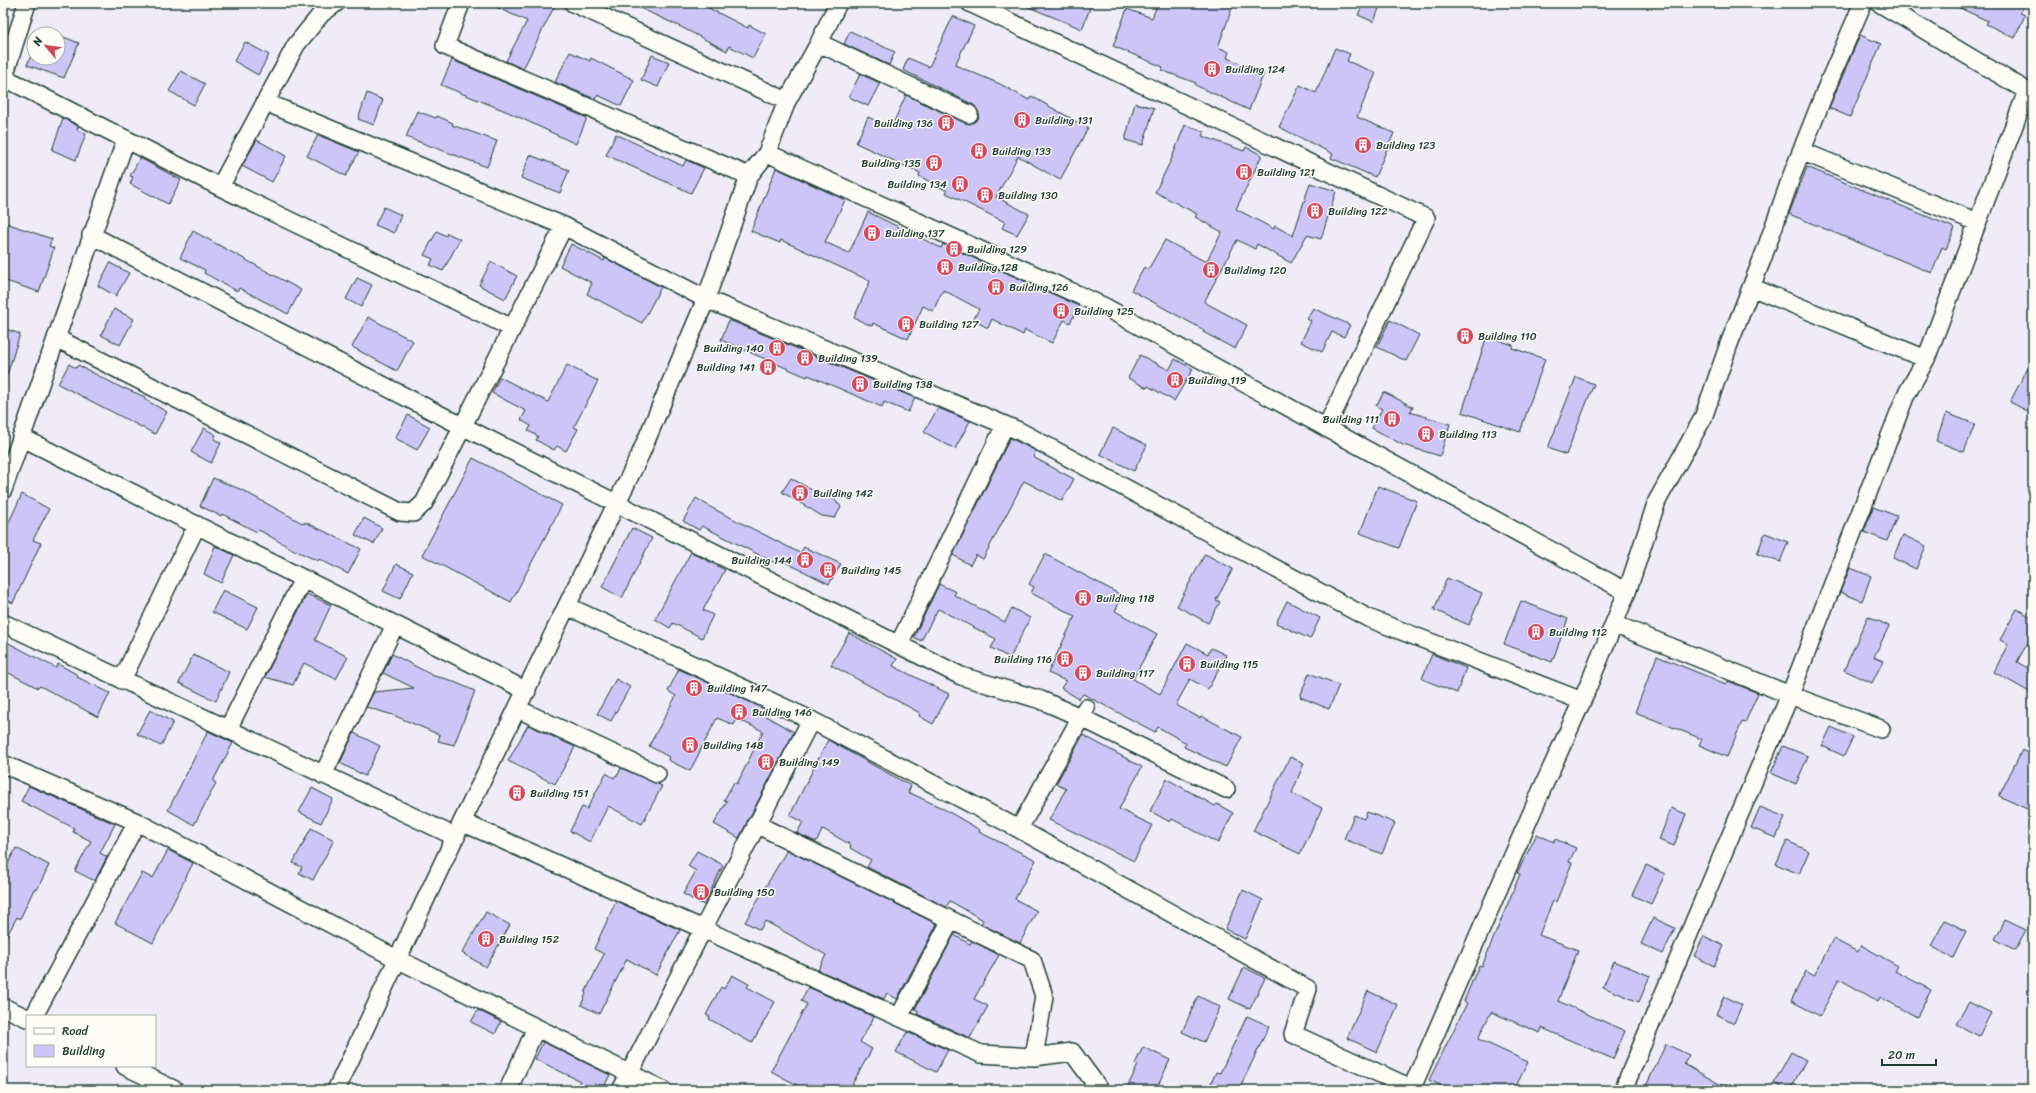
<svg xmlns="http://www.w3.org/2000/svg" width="2036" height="1093" viewBox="0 0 2036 1093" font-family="Sriracha,sans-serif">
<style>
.building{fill:#cdc5f7;stroke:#1f3d34}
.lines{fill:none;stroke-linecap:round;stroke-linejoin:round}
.street-casing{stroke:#1f3d34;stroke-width:20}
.street{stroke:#fdfcf7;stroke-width:17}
.labels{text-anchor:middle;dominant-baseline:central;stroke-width:3;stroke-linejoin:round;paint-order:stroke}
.poi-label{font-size:11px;fill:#1f3d34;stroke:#fdfcf7;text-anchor:start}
</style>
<rect width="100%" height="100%" fill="#efecf7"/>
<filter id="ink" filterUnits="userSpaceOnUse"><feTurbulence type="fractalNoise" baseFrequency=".025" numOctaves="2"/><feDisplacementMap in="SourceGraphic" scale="8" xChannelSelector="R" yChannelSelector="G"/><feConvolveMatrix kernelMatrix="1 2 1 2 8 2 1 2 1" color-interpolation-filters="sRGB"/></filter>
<g filter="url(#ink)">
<path class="building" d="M 487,3 L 556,3 L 523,69 L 506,61 L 527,21 Z
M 629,3 L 699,3 L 748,28 L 749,25 L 766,34 L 753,58 L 729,46 L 727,51 L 681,27 Z
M 1019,3 L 1092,3 L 1082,29 Z
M 1158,3 L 1234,3 L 1218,47 L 1229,52 L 1227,58 L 1264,73 L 1249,110 L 1195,85 L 1196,83 L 1161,70 L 1163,67 L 1113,46 L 1127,9 L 1152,18 Z
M 1363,3 L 1381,3 L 1374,22 L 1358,15 Z
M 1949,3 L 2025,3 L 2020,13 L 2025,15 L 2015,38 L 1986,24 L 1988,21 Z
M 953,16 L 974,26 L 955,65 L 1000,84 L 1029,100 L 1031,96 L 1088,128 L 1060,180 L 1018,156 L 996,197 L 1029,214 L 1017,235 L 1002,228 L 1005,222 L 946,193 L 947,191 L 919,176 L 920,173 L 856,143 L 868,117 L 891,128 L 906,95 L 965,123 L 970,124 L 978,119 L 979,113 L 974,105 L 903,70 L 908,58 L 929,67 Z
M 850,31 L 895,52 L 889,65 L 844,44 Z
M 58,35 L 79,43 L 64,78 L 27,65 L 34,49 L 34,58 L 58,58 Z
M 1860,35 L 1881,44 L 1850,117 L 1829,108 Z
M 245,42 L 269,55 L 258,75 L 234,61 Z
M 1335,48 L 1350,54 L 1347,61 L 1376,73 L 1357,117 L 1394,133 L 1375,177 L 1331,158 L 1333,154 L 1279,127 L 1300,85 L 1316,93 Z
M 570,52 L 590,61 L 591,58 L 634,80 L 621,106 L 598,95 L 595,99 L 555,82 Z
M 652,55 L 669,62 L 658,87 L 641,80 Z
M 452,60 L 587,118 L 576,144 L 508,112 L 441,85 Z
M 181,71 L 205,84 L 194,105 L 169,91 Z
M 860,74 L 880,83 L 868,106 L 849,97 Z
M 367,93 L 383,100 L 374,125 L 358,119 Z
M 1135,103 L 1154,108 L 1143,145 L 1125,140 Z
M 417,111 L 436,118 L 437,116 L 453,123 L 452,125 L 497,141 L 487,167 L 406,137 Z
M 63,118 L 78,126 L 77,130 L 86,134 L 76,160 L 52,150 Z
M 1185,125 L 1204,132 L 1202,136 L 1244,151 L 1246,147 L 1262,155 L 1236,209 L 1274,229 L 1275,226 L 1293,236 L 1310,183 L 1336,191 L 1321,239 L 1307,235 L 1291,263 L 1257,244 L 1255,249 L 1237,240 L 1204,302 L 1247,325 L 1235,349 L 1203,332 L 1204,330 L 1131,290 L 1144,267 L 1148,270 L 1165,240 L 1206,262 L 1222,232 L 1195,217 L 1197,214 L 1155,192 L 1171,160 Z
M 616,134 L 683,166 L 686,160 L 704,168 L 691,193 L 606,155 Z
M 318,135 L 359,152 L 346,176 L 307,156 Z
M 257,140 L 286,156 L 272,182 L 242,166 Z
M 530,155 L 569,170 L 560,193 L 521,178 Z
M 140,158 L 181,180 L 168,204 L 130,184 L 133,177 L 130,176 Z
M 1807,167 L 1955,228 L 1946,249 L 1942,247 L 1932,273 L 1789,214 Z
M 776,168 L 845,200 L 825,242 L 849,253 L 868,212 L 941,248 L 943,244 L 1079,306 L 1070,323 L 1064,320 L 1052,343 L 1025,330 L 1023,335 L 992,319 L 988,328 L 973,320 L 979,309 L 943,290 L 933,311 L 923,306 L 908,339 L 873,323 L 872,326 L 854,318 L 870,281 L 781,240 L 780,243 L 751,231 Z
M 384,207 L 401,215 L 394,233 L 375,225 Z
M 3,222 L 52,239 L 49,246 L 54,248 L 39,292 L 3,280 Z
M 193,231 L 301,290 L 288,314 L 239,288 L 237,291 L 204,273 L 205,270 L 180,258 Z
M 437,231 L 446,236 L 447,233 L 460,239 L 443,271 L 430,265 L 433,259 L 424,255 Z
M 571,244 L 604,261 L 605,258 L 661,287 L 642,323 L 587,294 L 592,283 L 560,266 Z
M 491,262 L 517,276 L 505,299 L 479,285 Z
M 110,263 L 129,273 L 116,296 L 98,286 Z
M 357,278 L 372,285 L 361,307 L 346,299 Z
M 1313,308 L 1350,325 L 1344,337 L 1332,332 L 1322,352 L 1301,342 L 1311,321 L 1307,319 Z
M 114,309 L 134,319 L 120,345 L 101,335 Z
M 368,317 L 413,341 L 397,371 L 352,347 Z
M 729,320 L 915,398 L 908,412 L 884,402 L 882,407 L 808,375 L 807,377 L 721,340 Z
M 1390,320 L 1419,335 L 1406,361 L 1377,347 Z
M 3,328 L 20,334 L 6,378 L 3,378 Z
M 1487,336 L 1513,345 L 1512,348 L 1545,359 L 1520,432 L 1462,412 Z
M 1140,355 L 1169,370 L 1175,359 L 1193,369 L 1174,401 L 1148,386 L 1147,388 L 1128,378 Z
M 2033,358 L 2033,414 L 2010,402 Z
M 69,364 L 76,368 L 78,365 L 124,389 L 124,388 L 145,397 L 144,399 L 167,412 L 155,434 L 58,384 Z
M 567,365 L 598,381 L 574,427 L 578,429 L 566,451 L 557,446 L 554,450 L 536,440 L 538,436 L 528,431 L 531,426 L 521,420 L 526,411 L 492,393 L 500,377 L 548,402 Z
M 1576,377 L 1594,384 L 1566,455 L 1548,448 Z
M 1384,392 L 1413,407 L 1410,412 L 1450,424 L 1440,456 L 1403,445 L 1372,428 L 1382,409 L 1376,406 Z
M 938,408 L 970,421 L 955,449 L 924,432 Z
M 1946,413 L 1975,424 L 1964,452 L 1936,441 Z
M 408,415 L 430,427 L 417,450 L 395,438 Z
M 204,428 L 216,435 L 214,439 L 221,443 L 211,463 L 191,452 Z
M 1113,428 L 1147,445 L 1134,471 L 1100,454 Z
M 1010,438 L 1036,451 L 1033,457 L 1074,479 L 1062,501 L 1024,481 L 983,559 L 976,555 L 970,565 L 953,555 Z
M 473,458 L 562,505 L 511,602 L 422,555 Z
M 213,478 L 242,490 L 304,524 L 305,522 L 361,549 L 348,574 L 319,559 L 318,561 L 292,549 L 259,530 L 257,532 L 222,514 L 221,516 L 200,506 Z
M 791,478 L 819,494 L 834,498 L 841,507 L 835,518 L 822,516 L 782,492 Z
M 1378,486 L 1417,501 L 1399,548 L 1360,533 Z
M 22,494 L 49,509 L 33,540 L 41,543 L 13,603 L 3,598 L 3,535 Z
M 696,498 L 712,508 L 800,553 L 804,547 L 841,564 L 829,584 L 777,558 L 775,563 L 702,526 L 699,530 L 683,521 Z
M 1873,507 L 1897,516 L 1887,541 L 1864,532 Z
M 364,518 L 382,528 L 374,544 L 355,535 Z
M 632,528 L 652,538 L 622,598 L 602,587 Z
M 1765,533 L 1788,542 L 1780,562 L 1757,554 Z
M 1903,535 L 1926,546 L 1916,569 L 1893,558 Z
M 215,546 L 234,555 L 221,583 L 204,574 Z
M 691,552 L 725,570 L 703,610 L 713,615 L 702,638 L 673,623 L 670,628 L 655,619 Z
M 1045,554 L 1123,596 L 1115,611 L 1157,634 L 1133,679 L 1160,694 L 1187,643 L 1208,654 L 1211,648 L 1226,655 L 1208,689 L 1190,679 L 1176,705 L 1200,718 L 1201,716 L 1242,737 L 1226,767 L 1184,747 L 1186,743 L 1158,727 L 1155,732 L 1083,694 L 1079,699 L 1061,688 L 1066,681 L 1048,673 L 1075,616 L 1031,593 L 1034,587 L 1029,584 Z
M 1205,554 L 1233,569 L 1216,600 L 1220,602 L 1208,623 L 1177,606 Z
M 396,564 L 413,572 L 400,599 L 383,591 Z
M 1850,568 L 1871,576 L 1862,601 L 1840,592 Z
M 1447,578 L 1482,593 L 1469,625 L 1434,610 Z
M 939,584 L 956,592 L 954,595 L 1005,622 L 1012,608 L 1030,618 L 1010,658 L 991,648 L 996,639 L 938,609 L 921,641 L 914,637 Z
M 223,590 L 258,607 L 247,629 L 212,612 Z
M 307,594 L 331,605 L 315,640 L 348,657 L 336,679 L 304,663 L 293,685 L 265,677 Z
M 1287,601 L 1320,618 L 1310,639 L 1276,623 Z
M 1521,601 L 1568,619 L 1552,662 L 1504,644 Z
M 2017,609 L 2033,618 L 2033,633 L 2017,662 L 2033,671 L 2033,694 L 1994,672 L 2008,644 L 2000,640 Z
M 1868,616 L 1889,626 L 1874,657 L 1883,661 L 1872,683 L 1844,670 Z
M 849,633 L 897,659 L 893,666 L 949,694 L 933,724 L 919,716 L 920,713 L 831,665 Z
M 3,640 L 56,668 L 58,664 L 78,675 L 77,677 L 110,693 L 98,717 L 40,686 L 38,688 L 3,670 Z
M 392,654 L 434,676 L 447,679 L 475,691 L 454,745 L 438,741 L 440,735 L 393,715 L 366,707 L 374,692 L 414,688 L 383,673 Z
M 1432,654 L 1466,668 L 1457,693 L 1422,679 Z
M 193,655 L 229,672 L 216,701 L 179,683 Z
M 1657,656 L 1726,684 L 1728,681 L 1758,693 L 1745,723 L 1742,722 L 1727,757 L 1699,745 L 1702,739 L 1635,712 Z
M 679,669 L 765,709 L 762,714 L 794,732 L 739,838 L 714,824 L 727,801 L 724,800 L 734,782 L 737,784 L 763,731 L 737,719 L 734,725 L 717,718 L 690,771 L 668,760 L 669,757 L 649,746 L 676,696 L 668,691 Z
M 1309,673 L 1339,685 L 1329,709 L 1300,697 Z
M 616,679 L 630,687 L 611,721 L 597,714 Z
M 150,710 L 173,722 L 161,746 L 137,734 Z
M 528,725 L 575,747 L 555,784 L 508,761 Z
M 1831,727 L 1853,737 L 1844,756 L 1822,746 Z
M 208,731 L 233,743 L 213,781 L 216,783 L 194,825 L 168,810 Z
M 354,733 L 380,746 L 365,776 L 340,763 Z
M 1083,735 L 1142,767 L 1119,809 L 1152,825 L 1134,861 L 1049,820 L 1066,789 L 1056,784 Z
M 828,740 L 911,786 L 908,792 L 942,808 L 980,830 L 979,832 L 1036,860 L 1015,899 L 1037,911 L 1020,943 L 981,924 L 983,920 L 950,901 L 946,907 L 867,867 L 871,860 L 850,848 L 851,845 L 823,829 L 816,842 L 797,833 L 803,822 L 790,815 Z
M 1783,746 L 1808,756 L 1796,784 L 1771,773 Z
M 2022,750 L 2033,756 L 2033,797 L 2027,809 L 1999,796 Z
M 1290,757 L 1304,763 L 1292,793 L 1322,808 L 1300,854 L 1253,831 Z
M 621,768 L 662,786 L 642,824 L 608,806 L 590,842 L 570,831 L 582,807 L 587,809 L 606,773 L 614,778 L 616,775 L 618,775 Z
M 1167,779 L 1215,806 L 1217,804 L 1233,813 L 1218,843 L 1172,819 L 1170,822 L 1150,811 Z
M 29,786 L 115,824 L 100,853 L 107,857 L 95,881 L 75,871 L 91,841 L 73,832 L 74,828 L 21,801 Z
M 312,788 L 333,799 L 321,823 L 299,812 Z
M 1760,807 L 1785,817 L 1776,838 L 1751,828 Z
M 1671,808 L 1686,814 L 1674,846 L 1659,840 Z
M 1367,812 L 1395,823 L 1382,854 L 1344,839 L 1354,815 L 1364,819 Z
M 311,828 L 334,840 L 313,880 L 299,873 L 302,867 L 293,863 Z
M 1537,834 L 1554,842 L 1555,839 L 1576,848 L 1569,862 L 1572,863 L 1556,902 L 1553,901 L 1539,935 L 1578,950 L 1558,1001 L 1625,1031 L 1613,1059 L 1542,1028 L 1540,1033 L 1491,1012 L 1478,1039 L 1528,1062 L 1514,1090 L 1451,1090 L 1429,1080 L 1467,1003 L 1464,1001 L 1479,965 L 1482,966 L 1520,874 L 1517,873 Z
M 1787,841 L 1809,851 L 1799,874 L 1776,864 Z
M 16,848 L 49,865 L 37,890 L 34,889 L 20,919 L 17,917 L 3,943 L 3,873 Z
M 168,850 L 193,863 L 153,943 L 115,923 L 142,873 L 153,878 Z
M 787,850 L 937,924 L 897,999 L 887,993 L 884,999 L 818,970 L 826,955 L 765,921 L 760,930 L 745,922 Z
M 697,851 L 723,865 L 704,905 L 683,894 L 696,871 L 688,866 Z
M 1646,865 L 1665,874 L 1651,904 L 1632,895 Z
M 1243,890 L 1263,900 L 1245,939 L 1225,929 Z
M 616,901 L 680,930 L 656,975 L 627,959 L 599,1014 L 581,1005 L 586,994 L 585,993 L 604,954 L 594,949 Z
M 486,912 L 510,925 L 486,967 L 462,953 Z
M 1653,918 L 1675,928 L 1663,954 L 1641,944 Z
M 1945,920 L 1966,931 L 1953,958 L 1931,946 Z
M 2005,920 L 2026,930 L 2015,950 L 1995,939 Z
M 954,935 L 970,944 L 972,941 L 999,955 L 974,999 L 988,1006 L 970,1038 L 917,1014 L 919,1011 L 915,1009 Z
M 1704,936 L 1724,946 L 1714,966 L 1694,956 Z
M 1833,939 L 1858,952 L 1861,945 L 1898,966 L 1895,971 L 1931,990 L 1917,1017 L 1880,997 L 1878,1001 L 1839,979 L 1820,1016 L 1791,1001 L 1806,971 L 1814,976 Z
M 1614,961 L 1650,976 L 1639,1002 L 1603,987 Z
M 1244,967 L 1265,978 L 1250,1009 L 1229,999 Z
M 732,975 L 749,984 L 747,987 L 775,1002 L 752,1043 L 709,1019 L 710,1017 L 706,1015 L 721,987 L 724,989 Z
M 808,987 L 874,1017 L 860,1042 L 872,1049 L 849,1090 L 806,1090 L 771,1071 L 807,1004 L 801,1001 Z
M 1368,991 L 1398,1005 L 1377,1052 L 1347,1038 Z
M 1198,996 L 1220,1007 L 1204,1042 L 1182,1032 Z
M 1724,996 L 1742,1005 L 1734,1023 L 1716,1014 Z
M 1969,1002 L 1991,1013 L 1979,1036 L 1956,1024 Z
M 478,1010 L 501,1022 L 495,1034 L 471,1022 Z
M 1247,1016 L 1269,1026 L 1239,1090 L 1208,1090 L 1216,1072 L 1220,1073 Z
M 907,1032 L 948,1050 L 936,1072 L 896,1052 Z
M 543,1042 L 610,1075 L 602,1090 L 575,1090 L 580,1081 L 535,1059 Z
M 1666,1044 L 1689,1055 L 1684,1064 L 1730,1090 L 1644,1090 Z
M 1143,1047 L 1170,1060 L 1156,1090 L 1126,1090 L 1138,1065 L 1135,1064 Z
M 1791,1052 L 1806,1060 L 1790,1090 L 1787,1090 L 1774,1083 Z"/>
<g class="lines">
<g class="street-casing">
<path id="street" d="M 461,3 L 445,46 L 749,176
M 573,3 L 787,101
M 970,3 L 1426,218 L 1326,428
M 819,43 L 969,114
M 3,77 L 220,187 L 512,328
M 3,80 L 27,3
M 265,102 L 564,226 L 706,299 L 1019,431 L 1368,618 L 1582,701
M 1801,151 L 1977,222
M 767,153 L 1103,306 L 1627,592
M 220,187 L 296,45 L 322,13 L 336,3
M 91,235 L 462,426 L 961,676 L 1041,700 L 1080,717 L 1226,789
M 1751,287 L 1926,359 L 2027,91 L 1879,3
M 56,338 L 400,512 L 413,513 L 424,503 L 564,226
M 21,437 L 527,691
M 3,490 L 126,139
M 567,606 L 811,720 L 703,929 L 981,1054 L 1034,1057 L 1072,1052 L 1100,1090
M 3,623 L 456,837
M 1614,624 L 1790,695 L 1881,729
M 899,644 L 1005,425
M 122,680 L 197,525
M 518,709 L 657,774
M 811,720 L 1019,829 L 1308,989 L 1293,1034 L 1411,1088
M 228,729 L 303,579
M 3,764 L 137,822
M 323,775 L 395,625
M 462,822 L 703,929 L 621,1090
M 756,824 L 1032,960 L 1044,996 L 1034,1057
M 1019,829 L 1086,708
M 3,1007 L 27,1018
M 34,1016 L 137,822 L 397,959 L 663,1090
M 899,1017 L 951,920
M 125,1066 L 175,1090
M 336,1090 L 462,822 L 640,455 L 706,299 L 749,176 L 767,153 L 787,101 L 819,43 L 838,3
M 508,1090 L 536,1028
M 1411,1090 L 1542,789 L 1582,701 L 1627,592 L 1657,501 L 1703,418 L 1729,344 L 1763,257 L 1792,175 L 1830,79 L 1863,3
M 1623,1090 L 1790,695 L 1905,397 L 1926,359"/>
</g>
<use href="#street" class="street"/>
</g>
</g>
<defs>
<g id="building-disc" transform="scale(0.9)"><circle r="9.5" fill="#d1495b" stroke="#fdfcf7"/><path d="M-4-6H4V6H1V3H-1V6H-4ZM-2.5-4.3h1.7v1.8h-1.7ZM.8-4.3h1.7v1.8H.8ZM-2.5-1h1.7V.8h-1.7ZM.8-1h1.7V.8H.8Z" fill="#fff"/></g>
</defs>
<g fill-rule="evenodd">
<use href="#building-disc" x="1212" y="69"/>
<use href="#building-disc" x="1022" y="120"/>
<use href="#building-disc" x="946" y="123"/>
<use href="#building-disc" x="1363" y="145"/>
<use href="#building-disc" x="979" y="151"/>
<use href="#building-disc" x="934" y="163"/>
<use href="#building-disc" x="1244" y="172"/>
<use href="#building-disc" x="960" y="184"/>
<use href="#building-disc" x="985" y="195"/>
<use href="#building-disc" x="1315" y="211"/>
<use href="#building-disc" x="872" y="233"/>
<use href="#building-disc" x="954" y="249"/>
<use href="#building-disc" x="945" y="267"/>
<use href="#building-disc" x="1211" y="270"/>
<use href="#building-disc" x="996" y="287"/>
<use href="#building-disc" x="1061" y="311"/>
<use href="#building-disc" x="906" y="324"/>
<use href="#building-disc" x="1465" y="336"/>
<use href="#building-disc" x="777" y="348"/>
<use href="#building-disc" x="805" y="358"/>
<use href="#building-disc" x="768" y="367"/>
<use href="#building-disc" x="1175" y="380"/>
<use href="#building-disc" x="860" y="384"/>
<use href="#building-disc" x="1392" y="419"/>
<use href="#building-disc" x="1426" y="434"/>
<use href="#building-disc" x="800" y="493"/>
<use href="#building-disc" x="805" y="560"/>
<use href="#building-disc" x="828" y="570"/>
<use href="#building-disc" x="1083" y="598"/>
<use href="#building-disc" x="1536" y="632"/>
<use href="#building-disc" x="1065" y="659"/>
<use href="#building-disc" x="1187" y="664"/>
<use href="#building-disc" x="1083" y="673"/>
<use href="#building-disc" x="694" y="688"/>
<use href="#building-disc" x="739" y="712"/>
<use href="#building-disc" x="690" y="745"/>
<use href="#building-disc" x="766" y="762"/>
<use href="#building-disc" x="517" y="793"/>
<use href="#building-disc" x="701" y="892"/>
<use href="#building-disc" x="486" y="939"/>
</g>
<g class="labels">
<g class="poi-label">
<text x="1225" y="69">Building 124</text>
<text x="1035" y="120">Building 131</text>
<text x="933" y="123" text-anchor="end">Building 136</text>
<text x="1376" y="145">Building 123</text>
<text x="992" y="151">Building 133</text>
<text x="921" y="163" text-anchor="end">Building 135</text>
<text x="1257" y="172">Building 121</text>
<text x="947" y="184" text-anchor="end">Building 134</text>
<text x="998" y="195">Building 130</text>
<text x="1328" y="211">Building 122</text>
<text x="885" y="233">Building 137</text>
<text x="967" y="249">Building 129</text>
<text x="958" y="267">Building 128</text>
<text x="1224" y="270">Buildimg 120</text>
<text x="1009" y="287">Building 126</text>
<text x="1074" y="311">Building 125</text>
<text x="919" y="324">Building 127</text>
<text x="1478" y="336">Building 110</text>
<text x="764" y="348" text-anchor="end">Building 140</text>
<text x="818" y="358">Building 139</text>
<text x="755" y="367" text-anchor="end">Building 141</text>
<text x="1188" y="380">Building 119</text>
<text x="873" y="384">Building 138</text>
<text x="1379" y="419" text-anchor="end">Building 111</text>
<text x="1439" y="434">Building 113</text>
<text x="813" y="493">Building 142</text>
<text x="792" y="560" text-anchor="end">Building 144</text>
<text x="841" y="570">Building 145</text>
<text x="1096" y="598">Building 118</text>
<text x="1549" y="632">Building 112</text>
<text x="1052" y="659" text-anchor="end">Building 116</text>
<text x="1200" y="664">Building 115</text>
<text x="1096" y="673">Building 117</text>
<text x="707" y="688">Building 147</text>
<text x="752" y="712">Building 146</text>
<text x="703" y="745">Building 148</text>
<text x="779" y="762">Building 149</text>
<text x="530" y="793">Building 151</text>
<text x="714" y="892">Building 150</text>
<text x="499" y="939">Building 152</text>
</g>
</g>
<rect width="2036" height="1093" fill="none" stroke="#fdfcf7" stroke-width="16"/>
<rect x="8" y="8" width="2020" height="1077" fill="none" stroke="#1f3d34" stroke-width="1.5" filter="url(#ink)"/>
<rect x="26" y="1015" width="130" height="52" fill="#fdfcf7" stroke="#a4b0a9"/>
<rect x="34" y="1028" width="20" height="6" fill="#fdfcf7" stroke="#a4b0a9"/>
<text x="62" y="1035" font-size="12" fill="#1f3d34">Road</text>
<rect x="34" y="1045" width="20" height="12" fill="#cdc5f7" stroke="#a4b0a9"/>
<text x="62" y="1055" font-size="12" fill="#1f3d34">Building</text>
<g transform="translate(46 46) rotate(299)"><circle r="19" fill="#fdfcf7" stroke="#a4b0a9"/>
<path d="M0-3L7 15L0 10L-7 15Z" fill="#d1495b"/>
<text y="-6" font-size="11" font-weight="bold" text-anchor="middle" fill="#1f3d34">N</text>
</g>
<path d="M1882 1059v6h54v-6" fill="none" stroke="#1f3d34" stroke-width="2"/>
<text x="1888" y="1059" font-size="12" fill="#1f3d34" stroke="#fdfcf7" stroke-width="3" paint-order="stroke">20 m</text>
</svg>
